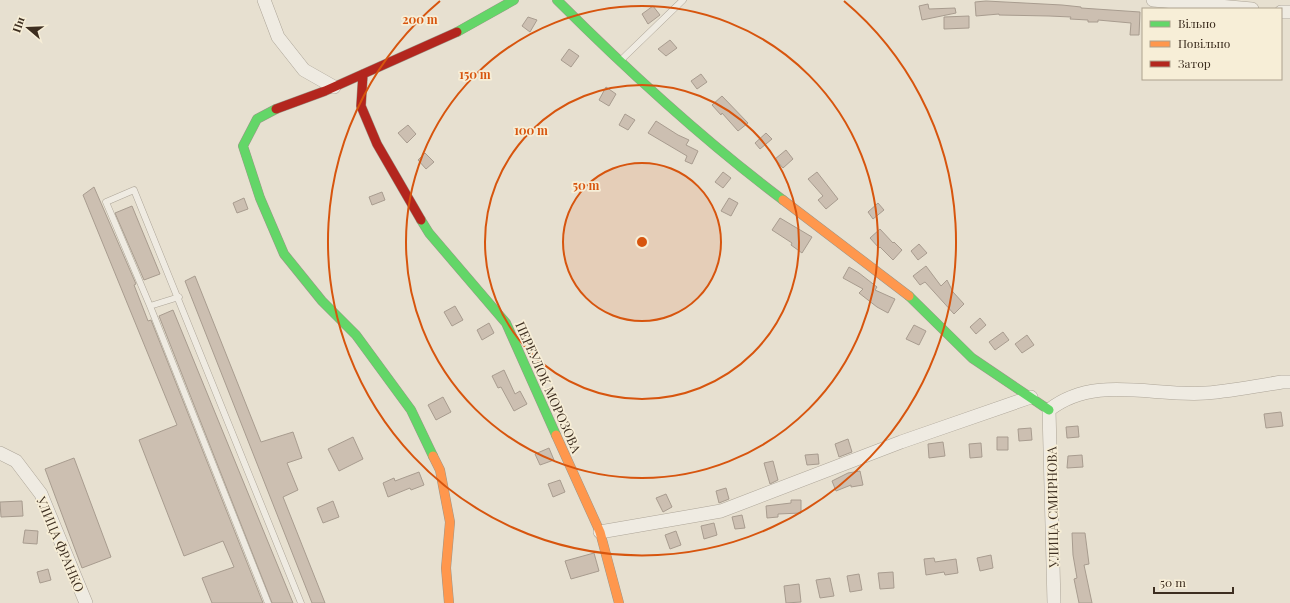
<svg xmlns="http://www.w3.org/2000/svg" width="1290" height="603" viewBox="0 0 1290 603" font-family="'Playfair Display',serif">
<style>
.building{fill:#ccbfb1;stroke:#a89c8f}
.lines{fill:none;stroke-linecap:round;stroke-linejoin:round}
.lane-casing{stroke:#ada598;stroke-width:7}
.street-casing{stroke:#ada598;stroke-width:14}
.fast-casing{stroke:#9c9588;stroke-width:10}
.slow-casing{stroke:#9c9588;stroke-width:10}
.jam-casing{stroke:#9c9588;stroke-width:10}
.lane{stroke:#efebe2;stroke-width:6}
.street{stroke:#efebe2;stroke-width:13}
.fast{stroke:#63d668;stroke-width:9}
.slow{stroke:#ff974d;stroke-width:9}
.jam{stroke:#b3261e;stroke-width:9}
.ring{fill:none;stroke:#d7550e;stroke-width:2}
.labels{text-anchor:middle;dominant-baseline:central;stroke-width:3.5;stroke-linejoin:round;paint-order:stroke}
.street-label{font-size:13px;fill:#3d2e20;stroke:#f7eed7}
.centre{fill:#d7550e;stroke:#f7eed7;stroke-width:2}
.ring-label{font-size:12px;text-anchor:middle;font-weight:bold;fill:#d7550e;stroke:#f7eed7;stroke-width:3.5;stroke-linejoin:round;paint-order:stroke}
</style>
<rect width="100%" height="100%" fill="#e7e0d0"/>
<path class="building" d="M 986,1 L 1062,5 L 1081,7 L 1081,8 L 1140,12 L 1139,35 L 1130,35 L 1131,23 L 1098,20 L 1098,22 L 1088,22 L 1088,20 L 1070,19 L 1071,17 L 1049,16 L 999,15 L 999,14 L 976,16 L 975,2 Z
M 928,4 L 929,9 L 955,8 L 956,13 L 922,20 L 919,6 Z
M 653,6 L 660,15 L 648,24 L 642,14 Z
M 969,16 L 969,28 L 944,29 L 944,17 Z
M 528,17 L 537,20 L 530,32 L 522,26 Z
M 670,40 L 677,48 L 666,56 L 658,49 Z
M 569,49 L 579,56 L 571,67 L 561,60 Z
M 701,74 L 707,82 L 697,89 L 691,81 Z
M 606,87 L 616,94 L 609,106 L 599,100 Z
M 722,96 L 748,123 L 738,131 L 722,113 L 721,115 L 712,105 Z
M 625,114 L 635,120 L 628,130 L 619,125 Z
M 656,121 L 678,135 L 689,140 L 686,145 L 698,151 L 692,164 L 685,161 L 687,156 L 648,133 Z
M 408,125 L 416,134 L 407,143 L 398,133 Z
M 766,133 L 772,139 L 760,149 L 755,143 Z
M 786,150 L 793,159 L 783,168 L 775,159 Z
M 425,153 L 434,162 L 426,169 L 418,160 Z
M 723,172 L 731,178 L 723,188 L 715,182 Z
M 817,172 L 838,199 L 826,209 L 818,200 L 823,196 L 808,179 Z
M 94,187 L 136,284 L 134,285 L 148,321 L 151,320 L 263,603 L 212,603 L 202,578 L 234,567 L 223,541 L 184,556 L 139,440 L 177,425 L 83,195 Z
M 382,192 L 385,200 L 372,205 L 369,197 Z
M 244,198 L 248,209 L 237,213 L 233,203 Z
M 729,198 L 738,203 L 731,216 L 721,211 Z
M 878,203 L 884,210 L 873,219 L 868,212 Z
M 132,206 L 160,274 L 144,280 L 115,213 Z
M 780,218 L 812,237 L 802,253 L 791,245 L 792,243 L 772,230 Z
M 880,229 L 893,243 L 894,242 L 902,250 L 893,260 L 880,247 L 879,248 L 870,238 Z
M 919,244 L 927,253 L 918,260 L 911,251 Z
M 926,266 L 941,286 L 947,280 L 953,292 L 964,304 L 954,314 L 925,282 L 920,285 L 913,276 Z
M 849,267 L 859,273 L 877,287 L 875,290 L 895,299 L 888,313 L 877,307 L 859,293 L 863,289 L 843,278 Z
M 195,276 L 261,442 L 293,432 L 302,458 L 287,463 L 298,490 L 283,497 L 325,603 L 312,603 L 185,281 Z
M 455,306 L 463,320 L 452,326 L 444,312 Z
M 173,310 L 293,603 L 272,603 L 159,316 Z
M 980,318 L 986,325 L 976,334 L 970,327 Z
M 489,323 L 494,333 L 482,340 L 477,330 Z
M 914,325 L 926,331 L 919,345 L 906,339 Z
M 1003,332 L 1009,340 L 995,350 L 989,342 Z
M 1027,335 L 1034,345 L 1022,353 L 1015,344 Z
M 504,370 L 515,394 L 520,391 L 527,404 L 514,411 L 501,387 L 498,388 L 492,376 Z
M 443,397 L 451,412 L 436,420 L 428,405 Z
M 1281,412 L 1283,426 L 1266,428 L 1264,414 Z
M 1078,426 L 1079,437 L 1067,438 L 1066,427 Z
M 1031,428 L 1032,440 L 1019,441 L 1018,429 Z
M 353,437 L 363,459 L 339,471 L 328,449 Z
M 997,437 L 1008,437 L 1008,450 L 997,450 Z
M 848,439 L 852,452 L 839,457 L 835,444 Z
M 943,442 L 945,456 L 929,458 L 928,444 Z
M 981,443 L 982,457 L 970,458 L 969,444 Z
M 549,448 L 554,460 L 540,465 L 535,454 Z
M 818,454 L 819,464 L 807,465 L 805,455 Z
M 1082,455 L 1083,467 L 1067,468 L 1068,456 Z
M 74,458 L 111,557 L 82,568 L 45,469 Z
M 773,461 L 778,480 L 770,484 L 764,463 Z
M 860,471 L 863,485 L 851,487 L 851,485 L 836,491 L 832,481 L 848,473 Z
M 419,472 L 424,485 L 411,490 L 410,488 L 388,497 L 383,483 L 394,478 L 395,481 Z
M 560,480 L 565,492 L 553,497 L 548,484 Z
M 726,488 L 729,499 L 719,503 L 716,491 Z
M 666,494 L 672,507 L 663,512 L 656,498 Z
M 791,500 L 801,500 L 801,513 L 778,514 L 778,517 L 767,518 L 766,506 L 791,503 Z
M 22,501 L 23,516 L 1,517 L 0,502 Z
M 333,501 L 339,517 L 323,523 L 317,508 Z
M 742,515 L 745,528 L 735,529 L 732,517 Z
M 714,523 L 717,535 L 704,539 L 701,526 Z
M 25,530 L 38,531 L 37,544 L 23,543 Z
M 676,531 L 681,545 L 670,549 L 665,535 Z
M 1072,533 L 1085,533 L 1089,564 L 1084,565 L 1092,603 L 1079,603 L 1074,579 L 1077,578 L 1073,555 Z
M 594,553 L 599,571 L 571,579 L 565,561 Z
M 991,555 L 993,568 L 980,571 L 977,558 Z
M 934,558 L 935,562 L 956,559 L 958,573 L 945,575 L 944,572 L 926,575 L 924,559 Z
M 48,569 L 51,580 L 40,583 L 37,572 Z
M 893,572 L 894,588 L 880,589 L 878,573 Z
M 859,574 L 862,590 L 850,592 L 847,576 Z
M 830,578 L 834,596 L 820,598 L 816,580 Z
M 799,584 L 801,602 L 786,603 L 784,586 Z"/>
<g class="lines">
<g class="lane-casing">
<path id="lane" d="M 620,61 L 683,0
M 150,306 L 179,297
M 268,603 L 150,306 L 106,202 L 134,190 L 301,603"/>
</g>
<g class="street-casing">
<path id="street" d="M 264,0 L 278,37 L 304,70 L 334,87
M 1153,0 L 1252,9
M 1281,12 L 1290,12
M 0,453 L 16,461 L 41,494 L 86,603
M 600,532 L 721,511 L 901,442 L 1031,397
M 1054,603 L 1049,410 C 1095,374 1153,397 1206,393 C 1231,391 1257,386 1282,382 L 1290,382"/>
</g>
<g class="fast-casing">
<path id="fast" d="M 557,0 C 628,71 702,139 783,200
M 457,32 L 514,0
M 276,109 L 257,119 L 243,146 L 260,198 L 284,254 L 322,301 L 356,335 L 411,410 L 433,456
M 421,220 L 429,233 L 506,323 L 556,435
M 909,296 L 972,358 L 1049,410"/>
</g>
<g class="slow-casing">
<path id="slow" d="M 783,200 L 909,296
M 556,435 L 600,532 L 619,603
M 433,456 L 440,470 L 450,522 L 446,568 L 449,603"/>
</g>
<g class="jam-casing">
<path id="jam" d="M 363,74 L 361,106 L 377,144 L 421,220
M 276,109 L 325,91 L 457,32"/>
</g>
<use href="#lane" class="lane"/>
<use href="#street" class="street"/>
<use href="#fast" class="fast"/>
<use href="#slow" class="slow"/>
<use href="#jam" class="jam"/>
</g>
<circle cx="642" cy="242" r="79" fill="#d7550e" fill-opacity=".12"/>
<g class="ring">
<circle cx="642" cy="242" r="79"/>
<circle cx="642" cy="242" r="157"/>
<circle cx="642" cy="242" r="236"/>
<path d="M844 1A314 314 0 1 1 440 1"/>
</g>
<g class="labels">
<g class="street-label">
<text transform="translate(549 387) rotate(66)">ПЕРЕУЛОК МОРОЗОВА</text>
<text transform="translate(1052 507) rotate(-91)">УЛИЦА СМИРНОВА</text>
<text transform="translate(61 544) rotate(67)">УЛИЦА ФРАНКО</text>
</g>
</g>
<circle cx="642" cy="242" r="6" class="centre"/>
<g class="ring-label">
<text x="420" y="24">200 m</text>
<text x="475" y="79">150 m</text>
<text x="531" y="135">100 m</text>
<text x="586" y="190">50 m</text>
</g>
<rect x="1142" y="8" width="140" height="72" fill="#f7eed7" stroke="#ada18e"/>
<rect x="1150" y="21" width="20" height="6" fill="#63d668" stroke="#ada18e"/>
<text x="1178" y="28" font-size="12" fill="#3d2e20">Вільно</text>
<rect x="1150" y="41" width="20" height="6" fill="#ff974d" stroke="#ada18e"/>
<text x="1178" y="48" font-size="12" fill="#3d2e20">Повільно</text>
<rect x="1150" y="61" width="20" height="6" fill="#b3261e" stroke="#ada18e"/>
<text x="1178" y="68" font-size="12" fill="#3d2e20">Затор</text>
<g transform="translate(28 28) rotate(289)" stroke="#f7eed7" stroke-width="3" paint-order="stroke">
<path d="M0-3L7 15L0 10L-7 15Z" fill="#3d2e20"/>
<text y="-6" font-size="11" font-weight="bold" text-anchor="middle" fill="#3d2e20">Пн</text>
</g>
<path d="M1154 587v6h79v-6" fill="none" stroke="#3d2e20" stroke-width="2"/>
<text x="1160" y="587" font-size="12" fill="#3d2e20" stroke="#f7eed7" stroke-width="3" paint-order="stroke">50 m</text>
</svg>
